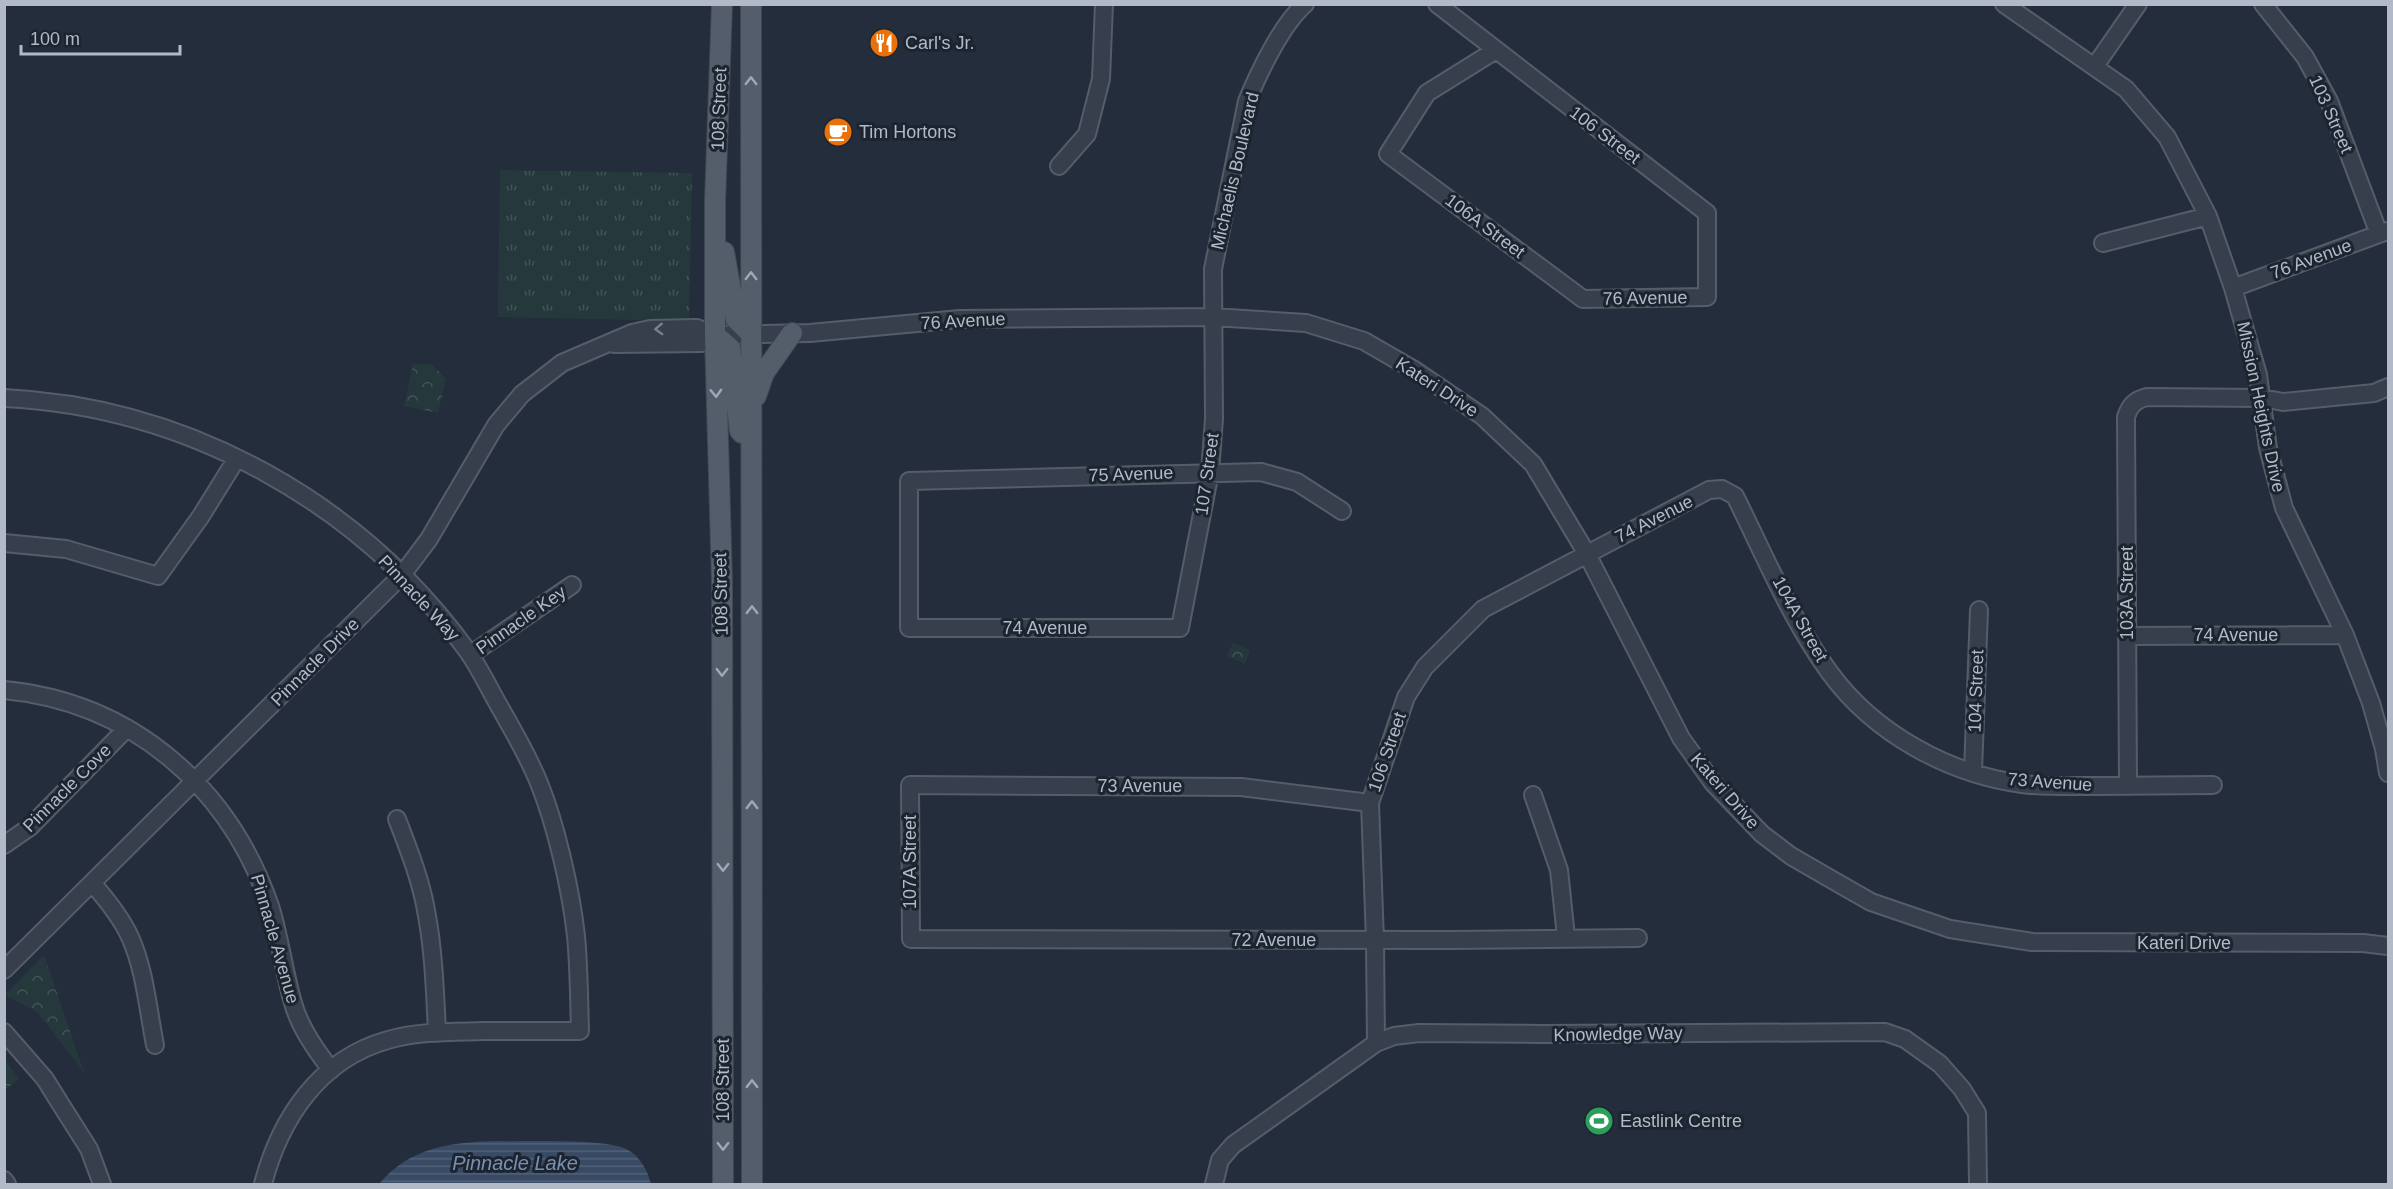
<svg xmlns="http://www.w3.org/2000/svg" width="2393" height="1189" viewBox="0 0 2393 1189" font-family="Arial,sans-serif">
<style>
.grass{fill:url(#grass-tufts)}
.park{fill:url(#park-crowns)}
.water{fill:url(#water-rules)}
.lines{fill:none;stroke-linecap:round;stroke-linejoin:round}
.minor-casing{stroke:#555d69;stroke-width:20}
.major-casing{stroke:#404854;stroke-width:22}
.minor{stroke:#363f4b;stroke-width:16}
.major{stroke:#545e6b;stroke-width:20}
.oneway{stroke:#9fa8b5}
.oneway2{stroke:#7a838f}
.labels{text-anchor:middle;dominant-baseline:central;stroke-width:6;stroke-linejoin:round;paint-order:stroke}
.poi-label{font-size:18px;fill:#b2bac7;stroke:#1c2430;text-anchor:start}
.street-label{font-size:18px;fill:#b2bac7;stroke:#1c2430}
.water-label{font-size:20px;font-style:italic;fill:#7a8fae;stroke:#1c2430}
</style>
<defs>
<pattern id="grass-tufts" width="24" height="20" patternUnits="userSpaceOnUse" patternTransform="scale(1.5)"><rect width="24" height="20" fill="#25393c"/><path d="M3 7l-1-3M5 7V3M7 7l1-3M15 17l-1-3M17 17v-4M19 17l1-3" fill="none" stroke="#425457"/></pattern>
<pattern id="park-crowns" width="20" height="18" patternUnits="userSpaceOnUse" patternTransform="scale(1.5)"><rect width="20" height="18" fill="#25393c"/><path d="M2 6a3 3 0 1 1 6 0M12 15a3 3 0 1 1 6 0" fill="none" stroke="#425457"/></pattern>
<pattern id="water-rules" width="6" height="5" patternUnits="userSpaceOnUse" patternTransform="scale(1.5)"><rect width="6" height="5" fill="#384a64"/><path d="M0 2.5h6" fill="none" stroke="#526279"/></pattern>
</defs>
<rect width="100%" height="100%" fill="#232d3b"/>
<path class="grass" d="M 500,170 L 692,173 L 689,321 L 498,317 Z"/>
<path class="park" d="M 413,364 L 432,364 L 446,379 L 438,413 L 404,406 Z
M 1233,643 L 1250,650 L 1245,664 L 1227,656 Z
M 44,955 L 84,1072 L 37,1012 L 5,995 Z
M 5,1060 L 19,1079 L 5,1090 Z"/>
<path class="water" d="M 498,1141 C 527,1142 606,1138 628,1150 C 641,1157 648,1172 651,1184 L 379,1184 C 410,1147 451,1142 498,1141 Z"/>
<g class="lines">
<g class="minor-casing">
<path id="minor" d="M 1305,4 C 1282,24 1259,72 1247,101 L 1213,269 L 1214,419 L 1210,472 L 1180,628 L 909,628 L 909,481 L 1261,472 L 1297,482 L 1342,511
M 1437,4 L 1707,213 L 1707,297 L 1583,299 L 1388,154 L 1427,93 L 1496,50
M 2004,4 L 2126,89 L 2167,137 L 2208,216 L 2233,288 L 2258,375 L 2268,448 L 2284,508 L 2345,635 L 2371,703 L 2384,749 L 2388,773
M 2263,4 L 2305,57 L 2329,101 L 2379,234
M 2095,66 L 2138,4
M 1059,166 L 1087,134 L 1101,79 L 1104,4
M 2103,243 L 2208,216
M 2233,288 L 2387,231
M 614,344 L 702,343 L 715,335
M 4,398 C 189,407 361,503 469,653 C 481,671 491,692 502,711 C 515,734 529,758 539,783 C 556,825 571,890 576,936 C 579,967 579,999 580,1031 C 548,1031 516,1031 484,1031 C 452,1032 419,1031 388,1040 C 319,1059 280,1119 263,1184
M 4,543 L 66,549 L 158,576 L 201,516 L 237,458
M 2127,636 L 2345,635
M 470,655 L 572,585
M 4,690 C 132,702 229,787 270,906 C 280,938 284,972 293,1003 C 300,1028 316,1050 331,1070
M 1973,772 L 1979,610
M 2128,786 L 2126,417 C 2130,405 2135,400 2147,397 L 2262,398 L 2283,402 L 2374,393 L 2388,387
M 1533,795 L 1559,870 L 1566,937
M 1370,803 L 1241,787 L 910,785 L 911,939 L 1450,940 L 1638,938
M 397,819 C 409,850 422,883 427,916 C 434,955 435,993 437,1032
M 4,845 L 30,827 L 127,728
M 93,884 C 107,900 121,917 130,937 C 145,970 148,1010 155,1045
M 4,970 L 402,575 L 429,539 L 496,425 L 522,394 L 562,363 L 632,333 L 650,329 L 697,328 L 715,335 L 810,333 L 960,319 L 1213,317 L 1306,323 L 1364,341 L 1416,371 L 1482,416 L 1533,464 L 1587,554 L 1681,738 L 1713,783 L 1762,834 L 1791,856 L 1829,878 L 1871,902 L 1950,929 L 2032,942 L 2363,943 L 2388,946
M 4,1032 L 45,1079 L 58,1100 L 89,1149 L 102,1184
M 1376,1043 L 1375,940 L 1370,803 L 1406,697 L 1425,667 L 1483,609 L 1709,490 L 1722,489 L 1735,496 C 1764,554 1791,620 1830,673 C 1874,733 1948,774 2022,784 C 2046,787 2071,786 2095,786 C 2134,786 2174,785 2213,785
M 4,1180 L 7,1184
M 1214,1184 L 1220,1160 L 1233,1145 L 1376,1043 L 1394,1036 L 1419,1033 L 1543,1034 L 1885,1032 L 1905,1039 L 1940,1064 L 1962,1089 L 1977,1113 L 1978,1184"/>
</g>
<g class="major-casing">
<path id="major" d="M 722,4 L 715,202 L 715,335 L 722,582 L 723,1184
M 751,4 L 752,1184
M 724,252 L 736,319 L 751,334
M 715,335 L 730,348 L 740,431 L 742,433
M 756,396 L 764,373 L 792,333"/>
</g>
<use href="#minor" class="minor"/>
<use href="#major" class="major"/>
</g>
<defs><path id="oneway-chevron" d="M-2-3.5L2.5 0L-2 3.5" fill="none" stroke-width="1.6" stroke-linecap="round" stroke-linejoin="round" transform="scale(1.5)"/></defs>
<g class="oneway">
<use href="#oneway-chevron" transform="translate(751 81) rotate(-90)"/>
<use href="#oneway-chevron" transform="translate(751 276) rotate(-90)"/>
<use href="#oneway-chevron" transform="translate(716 393) rotate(88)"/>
<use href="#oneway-chevron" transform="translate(752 610) rotate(-90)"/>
<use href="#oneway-chevron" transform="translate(722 672) rotate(90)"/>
<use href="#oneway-chevron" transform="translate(752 805) rotate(-90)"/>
<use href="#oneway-chevron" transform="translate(723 867) rotate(90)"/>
<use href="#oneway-chevron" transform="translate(752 1084) rotate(-90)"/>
<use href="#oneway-chevron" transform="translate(723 1146) rotate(90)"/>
</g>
<use class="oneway2" href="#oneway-chevron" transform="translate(659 329) rotate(178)"/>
<defs>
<g id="restaurant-disc" transform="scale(1.5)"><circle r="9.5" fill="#e8710a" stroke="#1c2430"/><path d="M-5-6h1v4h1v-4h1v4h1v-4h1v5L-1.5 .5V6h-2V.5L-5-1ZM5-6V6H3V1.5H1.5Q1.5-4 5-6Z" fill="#fff"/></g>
<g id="cafe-disc" transform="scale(1.5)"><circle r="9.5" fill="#e8710a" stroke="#1c2430"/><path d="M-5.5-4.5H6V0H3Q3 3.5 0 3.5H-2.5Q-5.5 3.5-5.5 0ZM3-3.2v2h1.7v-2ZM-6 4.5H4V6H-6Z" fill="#fff"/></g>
<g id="stadium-disc" transform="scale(1.5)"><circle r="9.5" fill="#2e9e5b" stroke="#1c2430"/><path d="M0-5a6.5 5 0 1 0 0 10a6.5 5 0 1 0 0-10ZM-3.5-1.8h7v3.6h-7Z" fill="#fff"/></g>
</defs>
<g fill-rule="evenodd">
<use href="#restaurant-disc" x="884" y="43"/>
<use href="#cafe-disc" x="838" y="132"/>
<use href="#stadium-disc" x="1599" y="1121"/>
</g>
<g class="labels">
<g class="poi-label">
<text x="905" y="43">Carl's Jr.</text>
<text x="859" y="132">Tim Hortons</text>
<text x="1620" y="1121">Eastlink Centre</text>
</g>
<g class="street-label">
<text transform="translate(719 109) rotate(-88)">108 Street</text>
<text transform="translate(2331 114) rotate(66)">103 Street</text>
<text transform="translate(1605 135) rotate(37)">106 Street</text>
<text transform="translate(1235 171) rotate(-77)">Michaelis Boulevard</text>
<text transform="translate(1485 226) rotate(37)">106A Street</text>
<text transform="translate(2311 259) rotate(-20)">76 Avenue</text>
<text transform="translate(1645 298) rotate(-1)">76 Avenue</text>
<text transform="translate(963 321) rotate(-3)">76 Avenue</text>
<text transform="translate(1437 387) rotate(33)">Kateri Drive</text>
<text transform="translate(2261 407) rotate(78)">Mission Heights Drive</text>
<text transform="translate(1131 474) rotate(-2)">75 Avenue</text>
<text transform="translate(1207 474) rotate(-82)">107 Street</text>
<text transform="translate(1654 519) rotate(-27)">74 Avenue</text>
<text transform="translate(2127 593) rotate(-90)">103A Street</text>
<text transform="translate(721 594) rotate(-91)">108 Street</text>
<text transform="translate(419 598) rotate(47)">Pinnacle Way</text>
<text transform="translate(1800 619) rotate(61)">104A Street</text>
<text transform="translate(521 620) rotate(-35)">Pinnacle Key</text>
<text x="1045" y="628">74 Avenue</text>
<text x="2236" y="635">74 Avenue</text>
<text transform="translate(315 662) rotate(-45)">Pinnacle Drive</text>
<text transform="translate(1976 691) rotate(-88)">104 Street</text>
<text transform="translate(1387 752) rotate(-71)">106 Street</text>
<text transform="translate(2050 782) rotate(4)">73 Avenue</text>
<text x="1140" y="786">73 Avenue</text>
<text transform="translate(67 788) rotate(-45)">Pinnacle Cove</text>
<text transform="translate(1725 791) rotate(49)">Kateri Drive</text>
<text transform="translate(910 862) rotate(-90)">107A Street</text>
<text transform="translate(275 939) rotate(74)">Pinnacle Avenue</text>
<text x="1274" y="940">72 Avenue</text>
<text x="2184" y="943">Kateri Drive</text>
<text transform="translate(1618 1034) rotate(-1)">Knowledge Way</text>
<text transform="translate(723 1080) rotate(-90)">108 Street</text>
</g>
<g class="water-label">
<text x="515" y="1163">Pinnacle Lake</text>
</g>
</g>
<rect width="2393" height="1189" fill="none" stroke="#b2bac7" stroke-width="12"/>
<path d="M21 45v9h159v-9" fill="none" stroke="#b2bac7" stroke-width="3"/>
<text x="30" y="45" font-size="18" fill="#b2bac7" stroke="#1c2430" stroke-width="4.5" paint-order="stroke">100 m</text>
</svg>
